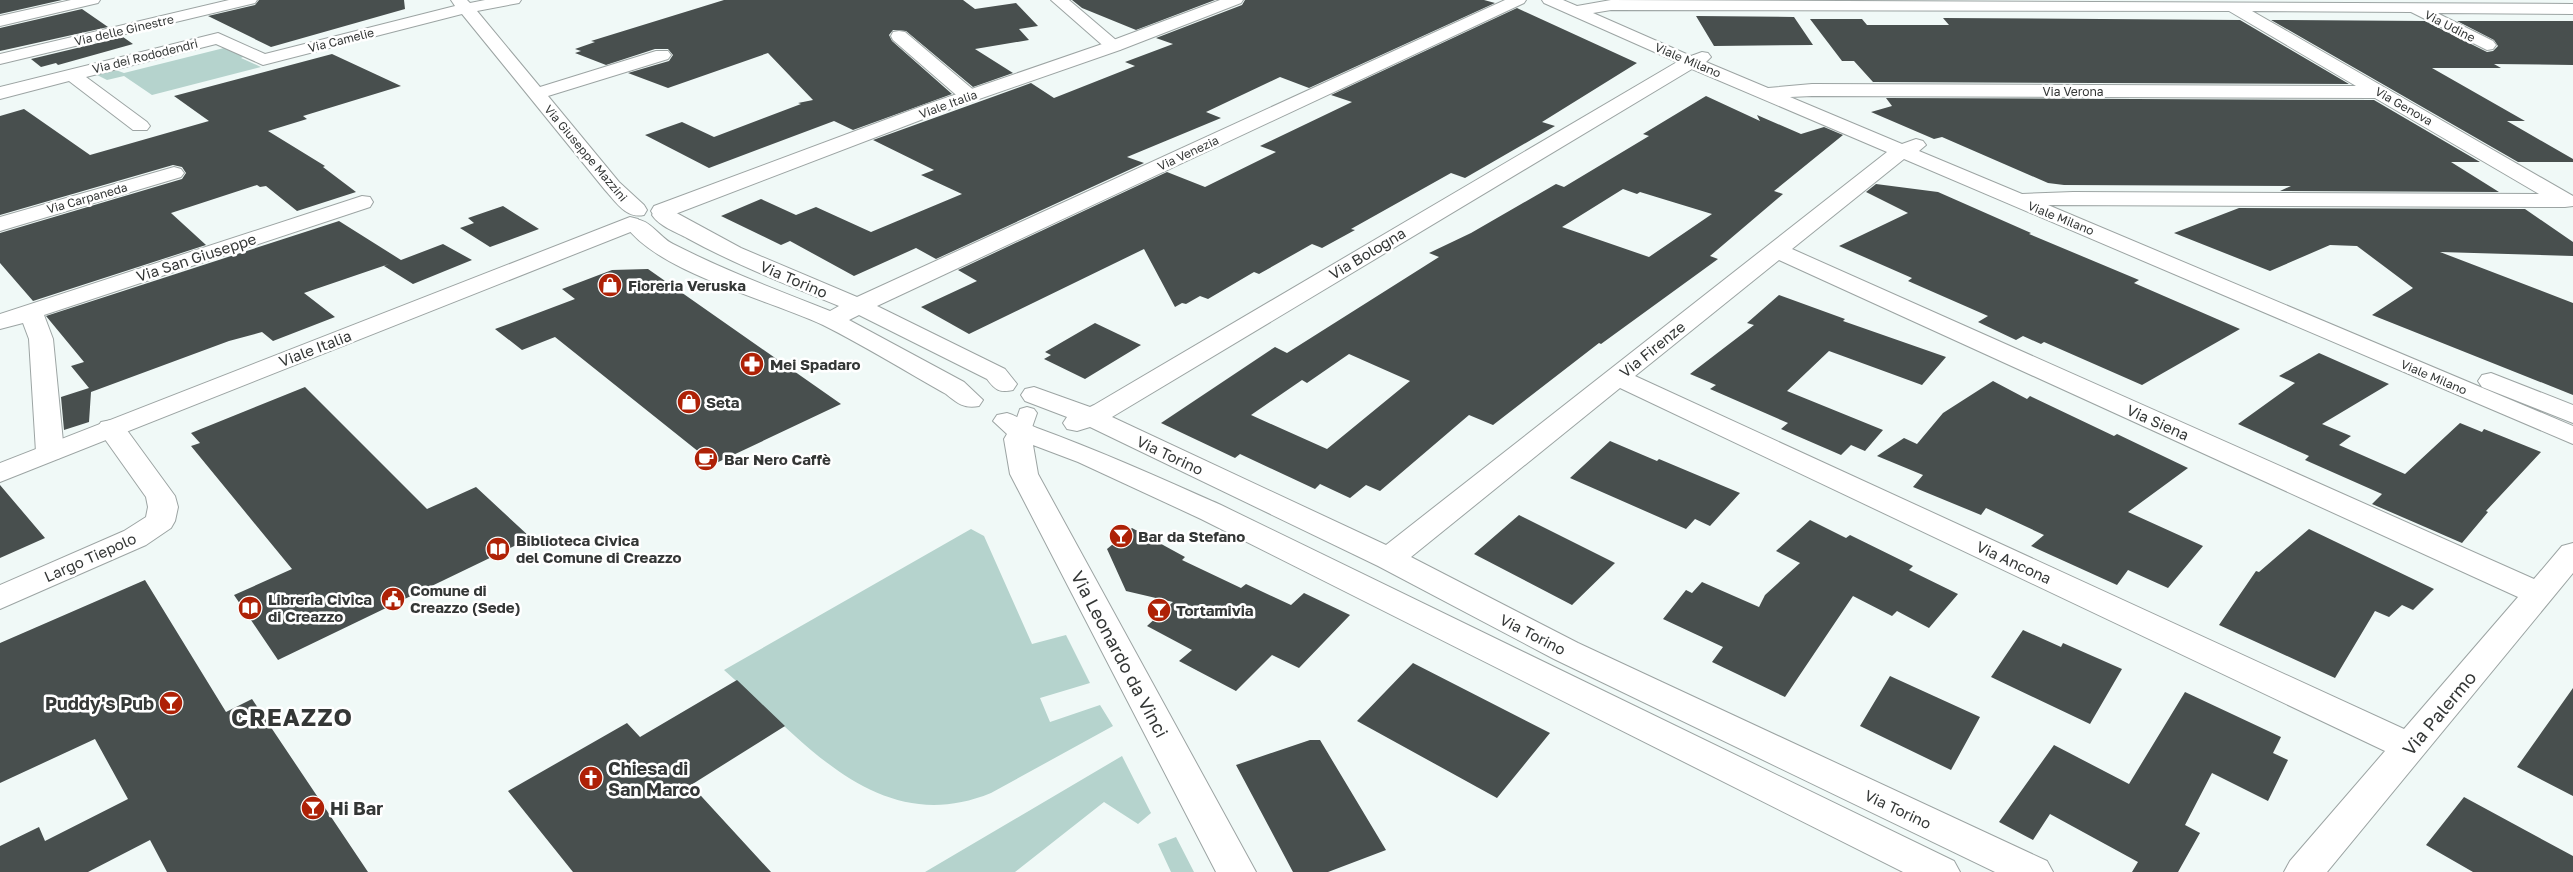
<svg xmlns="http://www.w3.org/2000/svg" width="2573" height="872" viewBox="0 0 2573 872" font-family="'Golos Text',sans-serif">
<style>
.green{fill:#b5d3cd}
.building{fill:#484f4e;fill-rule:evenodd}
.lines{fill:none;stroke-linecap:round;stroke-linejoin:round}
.lane-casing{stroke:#9ca4a3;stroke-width:2}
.street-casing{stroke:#9ca4a3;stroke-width:2}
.secondary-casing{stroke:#9ca4a3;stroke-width:2}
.lane{fill:#fff;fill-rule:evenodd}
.street{fill:#fff;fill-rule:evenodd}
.secondary{fill:#fff;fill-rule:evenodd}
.labels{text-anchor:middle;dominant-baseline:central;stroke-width:5;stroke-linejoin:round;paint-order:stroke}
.far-street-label{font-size:12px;fill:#343736;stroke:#fff}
.street-label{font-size:15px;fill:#343736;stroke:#fff}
.poi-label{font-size:15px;font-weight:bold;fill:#343736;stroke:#fff;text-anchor:start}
.near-street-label{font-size:18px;fill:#343736;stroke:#fff}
.near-poi-label{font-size:18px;font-weight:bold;fill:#343736;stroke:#fff;text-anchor:start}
.near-district-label{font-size:24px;font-weight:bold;letter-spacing:1px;fill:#343736;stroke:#fff}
</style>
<rect width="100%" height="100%" fill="#f0f9f7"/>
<path class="green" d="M 232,46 L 247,55 L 241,58 L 261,67 L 152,95 L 124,76 L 107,80 L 97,75 L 113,69 L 124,73 Z
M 971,529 L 984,536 L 1032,644 L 1066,635 L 1090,683 L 1040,698 L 1050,722 L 1100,705 L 1113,726 L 991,793 C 876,840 801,737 724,670 Z
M 1122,756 L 1151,813 L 1138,824 L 1104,802 L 1015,872 L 925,872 Z
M 1176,837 L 1194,872 L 1171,872 L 1158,844 Z"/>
<path class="building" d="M 0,0 L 62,0 L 0,14 Z
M 259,0 L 404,0 L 405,9 L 271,47 L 208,16 L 255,5 Z
M 724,0 L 963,0 L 975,9 L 1016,3 L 1038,26 L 1019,29 L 1029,40 L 975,49 L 1013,73 L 973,87 L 906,31 L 893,30 L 889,35 L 892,41 L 952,94 L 853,130 L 834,121 L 709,168 L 645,135 L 682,122 L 714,137 L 801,104 L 798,103 L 813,100 L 768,53 L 668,88 L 628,73 L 669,61 L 673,55 L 668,49 L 655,49 L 606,65 L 575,53 L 581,51 L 575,49 L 595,42 L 591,41 Z
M 1072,0 L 1215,0 L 1136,30 L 1082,8 Z
M 1245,0 L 1484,0 L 1495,3 L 1309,88 L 1280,77 L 1206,112 L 1221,118 L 1127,157 L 1144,163 L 936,259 L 916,248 L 854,276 L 790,241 L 781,245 L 721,216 L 761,199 L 796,215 L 816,207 L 871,232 L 962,194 L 921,175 L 934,170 L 873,140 L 1031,83 L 1054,98 L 1135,66 L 1125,62 L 1173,44 L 1156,38 L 1242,5 Z
M 1517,8 L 1637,63 L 1542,122 L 1555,126 L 1465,178 L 1451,173 L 1351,229 L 1355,230 L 1322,248 L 1312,244 L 1259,274 L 1254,272 L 1208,299 L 1200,296 L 1186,304 L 1182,303 L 1175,307 L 1144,249 L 969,334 L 921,307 L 977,281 L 958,270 L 1167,172 L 1205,187 L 1276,152 L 1260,146 L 1352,102 L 1331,95 Z
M 82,9 L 108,27 L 0,51 L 0,28 Z
M 1696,16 L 1794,17 L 1813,45 L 1714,46 Z
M 1943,18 L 2240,20 L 2349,84 L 1873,82 L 1854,61 L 1842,61 L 1810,19 L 1862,19 L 1867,25 L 1949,25 Z
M 2271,20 L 2425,21 L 2487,52 L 2493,51 L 2498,46 L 2494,40 L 2457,21 L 2573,21 L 2573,65 L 2494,64 L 2501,68 L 2432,68 L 2525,121 L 2507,121 L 2573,159 L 2573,162 L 2518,162 Z
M 123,37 L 133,44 L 58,65 L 56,63 L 41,67 L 31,59 Z
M 332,54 L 401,86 L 303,116 L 307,119 L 268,131 L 325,166 L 323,167 L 356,192 L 297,211 L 266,186 L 260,187 L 257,185 L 171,213 L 206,245 L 33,301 L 0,263 L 0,233 L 182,179 L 186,173 L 182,167 L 173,165 L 0,215 L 0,116 L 24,109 L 90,155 L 209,121 L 174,96 Z
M 1706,96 L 1760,121 L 1757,115 L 1801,134 L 1824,127 L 1843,135 L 1774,191 L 1783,194 L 1710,256 L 1718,259 L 1601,344 L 1599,343 L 1493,425 L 1469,415 L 1380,491 L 1366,485 L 1350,498 L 1320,484 L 1315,489 L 1240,454 L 1235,458 L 1161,423 L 1275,347 L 1287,353 L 1439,257 L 1429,253 L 1471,233 L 1556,184 L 1564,187 L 1649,136 L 1643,134 ZM 1623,189 L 1637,194 L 1640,192 L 1712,214 L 1649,257 L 1562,227 ZM 1349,354 L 1410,381 L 1327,449 L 1251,415 L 1302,380 L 1307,383 Z
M 1886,98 L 2374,100 L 2480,162 L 2451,162 L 2499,192 L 2280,191 L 2291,186 L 2064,185 L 2048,183 L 1942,137 L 1934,139 L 1871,112 L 1892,106 Z
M 1876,184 L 1938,192 L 2031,233 L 2029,234 L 2139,280 L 2134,283 L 2240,329 L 2142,385 L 2044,342 L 2041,344 L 2023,336 L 2016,340 L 1978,322 L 1988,316 L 1908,281 L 1912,278 L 1839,246 L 1908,213 L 1866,192 Z
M 503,206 L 539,229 L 490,247 L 460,228 L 474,223 L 468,218 Z
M 2239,208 L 2525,209 L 2573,242 L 2573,256 L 2440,252 L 2573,303 L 2573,395 L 2372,315 L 2413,288 L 2357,246 L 2330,245 L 2270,271 L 2174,233 Z
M 339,221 L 401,260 L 443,244 L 472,260 L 413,284 L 384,266 L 389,264 L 304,293 L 335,317 L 273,341 L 262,332 L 229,341 L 91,392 L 89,422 L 64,430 L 61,397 L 89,388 L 71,366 L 84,362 L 46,316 Z
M 648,269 L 841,404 L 714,464 L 555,337 L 522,350 L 495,329 L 575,299 L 562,289 L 612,270 Z
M 1779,295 L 1845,319 L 1843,321 L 1946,357 L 1922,385 L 1829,351 L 1787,391 L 1883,430 L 1865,451 L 1851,445 L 1841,455 L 1781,429 L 1788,423 L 1710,389 L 1716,385 L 1690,374 L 1754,325 L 1747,323 Z
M 1095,323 L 1141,345 L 1085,379 L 1044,359 L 1051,355 L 1045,352 Z
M 2319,353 L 2389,384 L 2322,424 L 2351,436 L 2339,445 L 2405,474 L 2460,423 L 2482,432 L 2484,429 L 2541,452 L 2486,511 L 2488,512 L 2462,543 L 2372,504 L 2382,494 L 2305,460 L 2309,456 L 2238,424 L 2295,383 L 2279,376 Z
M 1993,381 L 2027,399 L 2030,396 L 2114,436 L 2117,434 L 2188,468 L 2128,512 L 2203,546 L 2168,588 L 2128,570 L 2117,585 L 2031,546 L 2044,535 L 1986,508 L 1981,515 L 1913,487 L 1923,475 L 1877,456 L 1904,438 L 1917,444 L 1943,413 Z
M 305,387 L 427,509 L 476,487 L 531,538 L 278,660 L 234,595 L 292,569 L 191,446 L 200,443 L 191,433 Z
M 1610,441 L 1657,461 L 1659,459 L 1740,493 L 1710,526 L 1695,519 L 1686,529 L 1570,478 Z
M 0,485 L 45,538 L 0,558 Z
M 1519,515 L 1615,563 L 1572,605 L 1474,554 Z
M 1810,520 L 1846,538 L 1850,535 L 1913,566 L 1909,570 L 1958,594 L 1929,628 L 1897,611 L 1892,616 L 1853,596 L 1785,697 L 1712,662 L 1723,647 L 1663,619 L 1686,590 L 1692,593 L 1702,582 L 1759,607 L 1765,595 L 1800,563 L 1776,551 Z
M 1132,528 L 1185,557 L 1182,560 L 1241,588 L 1246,584 L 1291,605 L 1304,593 L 1350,615 L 1299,668 L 1272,655 L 1236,691 L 1179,661 L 1192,650 L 1147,626 L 1173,602 L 1126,591 L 1107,549 Z
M 2309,529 L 2434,589 L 2413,610 L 2402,605 L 2389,617 L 2375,611 L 2335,678 L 2219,625 L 2256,571 L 2259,572 Z
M 145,580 L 226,712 L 252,699 L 368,872 L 167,872 L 150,840 L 88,872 L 0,872 L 0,846 L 39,827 L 45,841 L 128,799 L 95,739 L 0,783 L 0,643 Z
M 2023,630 L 2061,647 L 2063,643 L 2122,669 L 2090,724 L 1991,677 Z
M 1413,663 L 1550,733 L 1497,798 L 1357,721 Z
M 1890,676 L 1980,717 L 1951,770 L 1860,726 Z
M 737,680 L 785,726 L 691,785 L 771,872 L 573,872 L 508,791 L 627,723 L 640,737 Z
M 2573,688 L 2573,796 L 2517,767 Z
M 2185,692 L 2281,737 L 2273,753 L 2288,760 L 2268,801 L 2212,773 L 2185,825 L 2200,833 L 2178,872 L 2132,872 L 2138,862 L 2050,814 L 2033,840 L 1999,822 L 2054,745 L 2129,784 Z
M 1310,740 L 1320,740 L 1386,850 L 1328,872 L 1293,872 L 1236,765 Z
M 2464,797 L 2573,856 L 2573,872 L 2473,872 L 2426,845 Z"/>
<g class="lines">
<g class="lane-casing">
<path id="lane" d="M 1027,407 L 1034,409 L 1037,413 L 1029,436 L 1015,436 L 1012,432 L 1020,409 Z"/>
</g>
<g class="street-casing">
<path id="street" d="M 71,0 L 100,0 L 98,3 L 0,26 L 0,16 Z
M 229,0 L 257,0 L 255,3 L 0,64 L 0,54 Z
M 451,0 L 467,0 L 470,3 L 485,0 L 521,0 L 519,3 L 477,11 L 540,87 L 656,51 L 668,51 L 671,55 L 668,59 L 548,96 L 619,182 L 644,205 L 647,210 L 644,215 C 626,219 616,202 605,190 L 462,14 L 263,65 L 216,44 L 86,77 L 147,122 L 150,126 L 147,130 L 133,130 L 69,81 L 0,99 L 0,87 L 218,33 L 265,54 L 455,6 Z
M 1051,0 L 1069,0 L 1123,46 L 1120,50 L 1108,50 Z
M 1505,0 L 1526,0 L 1524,3 L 877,306 L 1005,369 L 1017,384 L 1013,390 C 1000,393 995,390 987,379 L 859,315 L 849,320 L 964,382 L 983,400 L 979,406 C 964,409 957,403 946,394 C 905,371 865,346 823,325 C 770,300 657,272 625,225 L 628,220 C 649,215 657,236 673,244 C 724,270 777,290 830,311 L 839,306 C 788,285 736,265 687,238 C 676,232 659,226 652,215 L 655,210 L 663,208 L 671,210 L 741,248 L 857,297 Z
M 1542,0 L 1563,0 L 1577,6 L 1611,0 L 2573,4 L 2573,14 L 2437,13 L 2493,41 L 2496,45 L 2493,49 L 2487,50 L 2411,12 L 2252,11 L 2573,196 L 2573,206 L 2565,207 L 2048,205 L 2573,426 L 2573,444 L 1904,159 L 1792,249 L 2534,579 L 2562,546 L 2573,543 L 2573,573 L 2327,872 L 2284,872 L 2290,861 L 2385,751 L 1620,388 L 1411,557 L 1578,643 L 2047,861 L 2053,872 L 1995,872 L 1554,659 L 1378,566 L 1090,427 L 1077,431 L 1067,429 L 1063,423 L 1067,417 L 1025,401 L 1021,395 L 1025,389 L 1034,387 L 1090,407 L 1094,405 L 1677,62 L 1544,3 ZM 1611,10 L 2229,11 L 2356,86 L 1812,84 L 1768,88 L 1706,62 L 1711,57 L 1708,53 L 1702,52 L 1691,56 L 1593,13 ZM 1692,69 L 1887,152 L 1386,545 L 1112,417 ZM 1812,96 L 2375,98 L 2539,194 L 2073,192 L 2022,194 L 1919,151 L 1926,145 L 1923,141 L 1916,139 L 1902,144 L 1790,97 ZM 1779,260 L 2518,597 L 2404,729 L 1635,376 Z
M 899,31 L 905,32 L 976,92 L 978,96 L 976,100 L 962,100 L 893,40 L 891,36 L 893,32 Z
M 174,167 L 181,169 L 184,173 L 181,177 L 0,231 L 0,217 Z
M 362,196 L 370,197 L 373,202 L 370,207 L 44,315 L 53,339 L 64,452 L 60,458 L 50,460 L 40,458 L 36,452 L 29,339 L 23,323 L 0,329 L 0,314 Z
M 2491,373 L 2573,405 L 2573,423 L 2482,387 L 2478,381 L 2482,375 Z
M 1007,413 C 1019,416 1026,424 1037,428 C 1100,451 1160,478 1221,505 L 1954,861 L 1960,872 L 1903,872 L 1201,519 L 1078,462 L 1033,445 L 1038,474 L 1256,872 L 1216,872 L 1010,474 L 1004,439 L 1007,434 L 993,421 L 997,415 Z
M 111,420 L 121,422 L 175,496 L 178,507 L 175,521 L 171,528 L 146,545 L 0,609 L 0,585 L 124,531 L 146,517 L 148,507 L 146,497 L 97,428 L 101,422 Z"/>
</g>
<g class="secondary-casing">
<path id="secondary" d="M 1220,0 L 1243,0 L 1241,3 L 1120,50 L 939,113 L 670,216 L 662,217 L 654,216 L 651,211 L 654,206 L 925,105 L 1108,42 Z
M 630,217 L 638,219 L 641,224 L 638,229 L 0,482 L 0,463 Z"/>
</g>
<use href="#lane" class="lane"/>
<use href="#street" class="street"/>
<use href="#secondary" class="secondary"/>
</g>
<defs>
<g id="shop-disc" transform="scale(1.25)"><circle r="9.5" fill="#ae2106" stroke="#fff"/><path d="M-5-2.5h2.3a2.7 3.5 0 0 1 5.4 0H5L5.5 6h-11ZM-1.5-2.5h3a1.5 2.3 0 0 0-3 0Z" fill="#fff"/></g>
<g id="pharmacy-disc" transform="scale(1.25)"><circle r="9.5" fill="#ae2106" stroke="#fff"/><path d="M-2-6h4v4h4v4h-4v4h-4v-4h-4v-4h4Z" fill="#fff"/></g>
<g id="cafe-disc" transform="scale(1.25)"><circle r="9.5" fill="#ae2106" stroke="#fff"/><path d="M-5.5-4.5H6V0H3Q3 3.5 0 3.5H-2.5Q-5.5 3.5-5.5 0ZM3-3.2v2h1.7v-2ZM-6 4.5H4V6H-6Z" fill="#fff"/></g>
<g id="bar-disc" transform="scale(1.25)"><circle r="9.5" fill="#ae2106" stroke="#fff"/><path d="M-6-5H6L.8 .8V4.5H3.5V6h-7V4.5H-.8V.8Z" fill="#fff"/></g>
<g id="library-disc" transform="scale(1.25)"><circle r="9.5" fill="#ae2106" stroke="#fff"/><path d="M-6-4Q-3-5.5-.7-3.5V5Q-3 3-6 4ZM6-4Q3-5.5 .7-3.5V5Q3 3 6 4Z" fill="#fff"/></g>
<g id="civic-disc" transform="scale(1.25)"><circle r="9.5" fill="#ae2106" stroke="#fff"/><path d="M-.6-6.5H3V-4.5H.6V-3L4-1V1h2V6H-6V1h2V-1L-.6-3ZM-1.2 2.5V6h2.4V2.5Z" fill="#fff"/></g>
<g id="church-disc" transform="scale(1.25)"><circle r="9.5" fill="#ae2106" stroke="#fff"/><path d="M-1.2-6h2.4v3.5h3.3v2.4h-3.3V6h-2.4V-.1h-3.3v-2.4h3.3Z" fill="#fff"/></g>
</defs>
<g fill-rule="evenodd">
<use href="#shop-disc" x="610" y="285"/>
<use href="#pharmacy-disc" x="752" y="364"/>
<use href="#shop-disc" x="689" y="402"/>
<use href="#cafe-disc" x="706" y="459"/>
<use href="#bar-disc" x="1121" y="536"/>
<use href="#library-disc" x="498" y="549"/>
<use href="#civic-disc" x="393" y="599"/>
<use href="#library-disc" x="250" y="608"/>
<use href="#bar-disc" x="1159" y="610"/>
<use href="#bar-disc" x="171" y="703"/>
<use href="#church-disc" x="591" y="778"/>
<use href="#bar-disc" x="313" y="808"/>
</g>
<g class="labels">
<g class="far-street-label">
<text transform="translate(2450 26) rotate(27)">Via Udine</text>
<text transform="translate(124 30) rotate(-13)">Via delle Ginestre</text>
<text transform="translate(341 40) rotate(-14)">Via Camelie</text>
<text transform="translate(145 56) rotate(-14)">Via dei Rododendri</text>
<text transform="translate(1688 60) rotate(23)">Viale Milano</text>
<text x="2073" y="91">Via Verona</text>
<text transform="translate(948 104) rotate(-20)">Viale Italia</text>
<text transform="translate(2404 106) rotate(30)">Via Genova</text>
<text transform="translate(586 153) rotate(50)">Via Giuseppe Mazzini</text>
<text transform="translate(1188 153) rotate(-25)">Via Venezia</text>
<text transform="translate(87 198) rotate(-16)">Via Carpaneda</text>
<text transform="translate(2061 218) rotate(22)">Viale Milano</text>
<text transform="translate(2434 377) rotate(23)">Viale Milano</text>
</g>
<g class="street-label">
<text transform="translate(1367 253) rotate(-31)">Via Bologna</text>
<text transform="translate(196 257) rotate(-18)">Via San Giuseppe</text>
<text transform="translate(794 279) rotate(23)">Via Torino</text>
<text transform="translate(315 348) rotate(-21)">Viale Italia</text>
<text transform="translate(1652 349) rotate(-39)">Via Firenze</text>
<text transform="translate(2158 422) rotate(24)">Via Siena</text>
<text transform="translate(1170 455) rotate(25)">Via Torino</text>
<text transform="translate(90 557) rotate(-24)">Largo Tiepolo</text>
<text transform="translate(2014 562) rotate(25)">Via Ancona</text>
<text transform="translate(1533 634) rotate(27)">Via Torino</text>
<text transform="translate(1898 809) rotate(25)">Via Torino</text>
</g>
<g class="poi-label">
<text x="628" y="285">Fioreria Veruska</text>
<text x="770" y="364">Mei Spadaro</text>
<text x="706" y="402">Seta</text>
<text x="724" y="459">Bar Nero Caffè</text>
<text x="1138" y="536">Bar da Stefano</text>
<text x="516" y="540">Biblioteca Civica<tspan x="516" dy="17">del Comune di Creazzo</tspan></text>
<text x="410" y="590">Comune di<tspan x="410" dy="17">Creazzo (Sede)</tspan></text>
<text x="268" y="599">Libreria Civica<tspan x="268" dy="17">di Creazzo</tspan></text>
<text x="1176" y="610">Tortamivia</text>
</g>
<g class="near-street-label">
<text transform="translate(1120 654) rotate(62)">Via Leonardo da Vinci</text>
<text transform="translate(2439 713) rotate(-50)">Via Palermo</text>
</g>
<g class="near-poi-label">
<text x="154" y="703" text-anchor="end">Puddy's Pub</text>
<text x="608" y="768">Chiesa di<tspan x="608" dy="21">San Marco</tspan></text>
<text x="330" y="808">Hi Bar</text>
</g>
<g class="near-district-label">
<text x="292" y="716">CREAZZO</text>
</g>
</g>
</svg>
